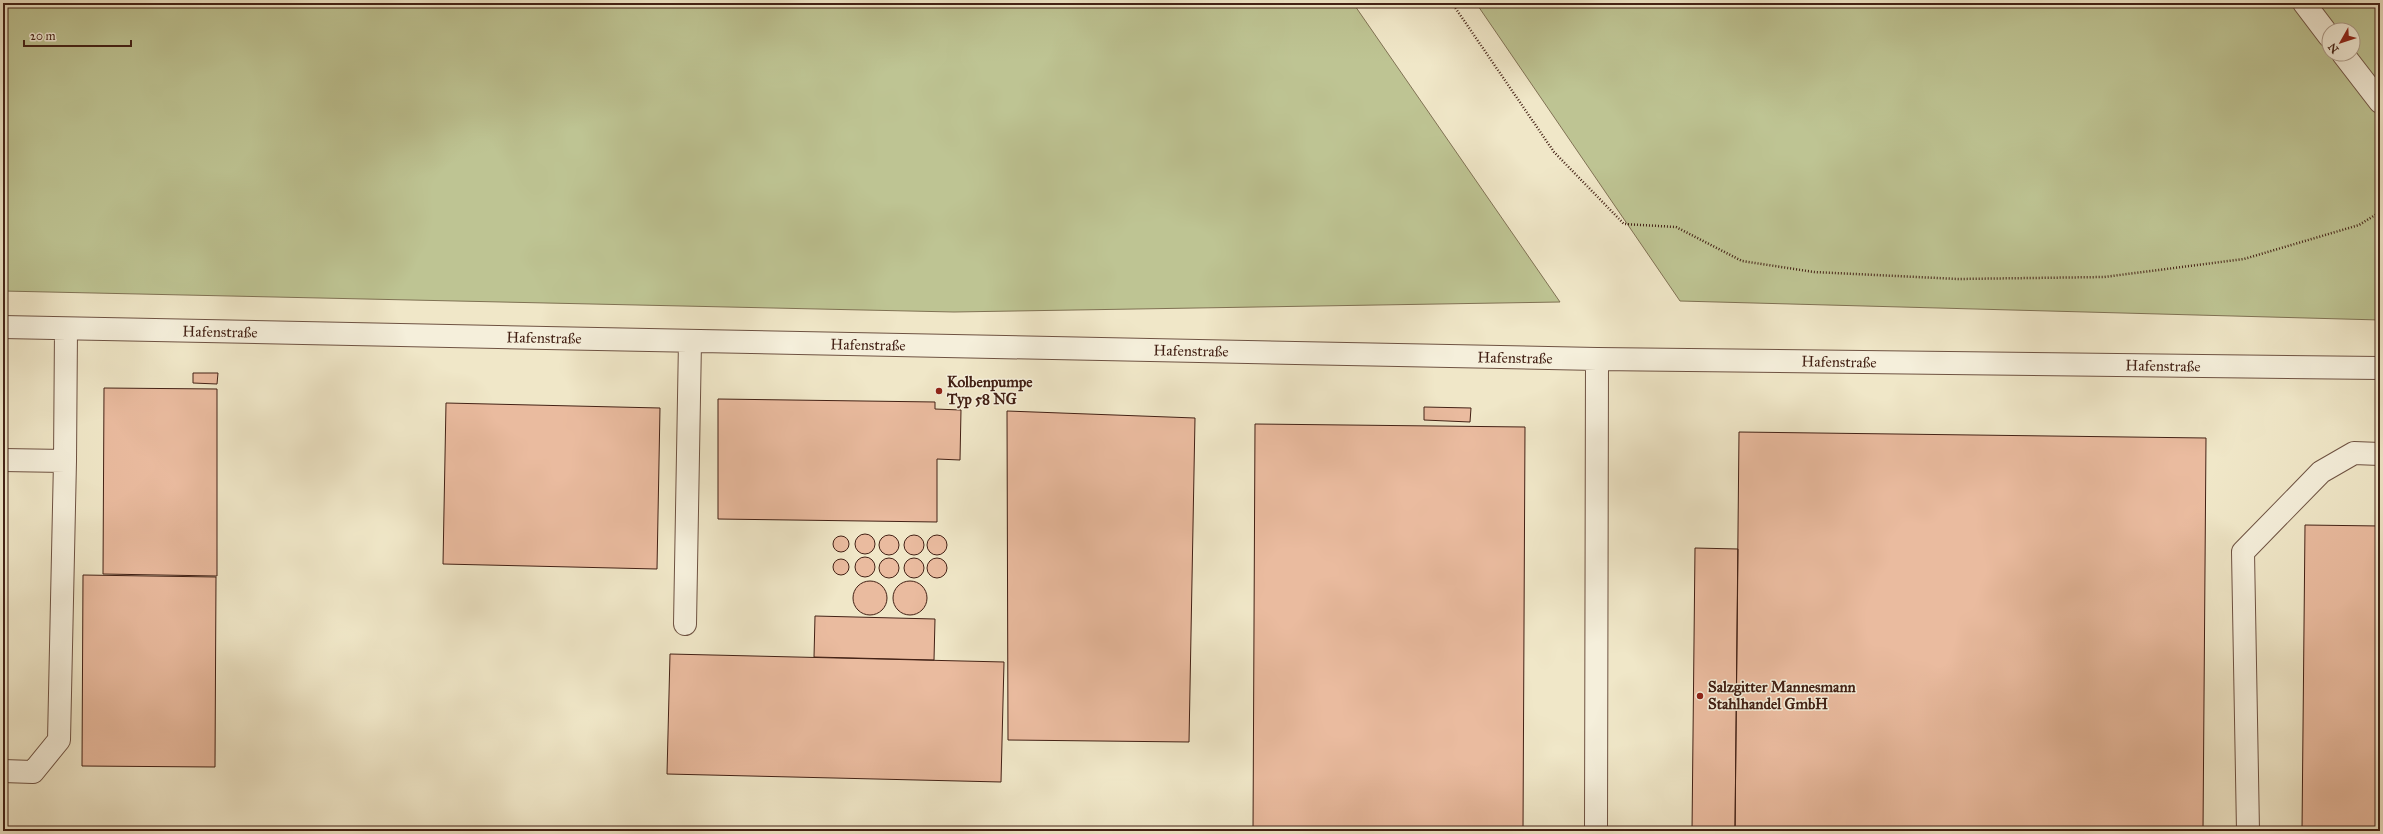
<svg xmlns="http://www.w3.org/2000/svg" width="2383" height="834" viewBox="0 0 2383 834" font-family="'IM FELL Great Primer',serif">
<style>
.green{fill:#bec493;stroke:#807254;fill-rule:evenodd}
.building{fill:#eabb9f;stroke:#432115}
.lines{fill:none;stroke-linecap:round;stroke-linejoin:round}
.minor-casing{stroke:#6e5242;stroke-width:24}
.path{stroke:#432115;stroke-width:2.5;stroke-dasharray:1 2;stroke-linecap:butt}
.minor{stroke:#f5efdb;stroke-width:22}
.poi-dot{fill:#8f2418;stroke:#f5efdb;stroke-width:1.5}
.labels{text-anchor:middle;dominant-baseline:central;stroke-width:3;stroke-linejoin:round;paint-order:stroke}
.street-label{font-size:15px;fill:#432115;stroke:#f5efdb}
.poi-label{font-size:15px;font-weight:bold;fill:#432115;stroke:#f5efdb;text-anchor:start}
</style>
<rect width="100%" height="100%" fill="#f0e7c8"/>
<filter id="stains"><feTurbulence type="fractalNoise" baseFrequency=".005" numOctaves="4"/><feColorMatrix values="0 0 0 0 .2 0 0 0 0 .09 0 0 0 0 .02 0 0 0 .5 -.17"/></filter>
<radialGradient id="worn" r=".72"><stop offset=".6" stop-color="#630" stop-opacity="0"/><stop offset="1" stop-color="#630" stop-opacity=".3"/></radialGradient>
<path class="green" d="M 3,3 L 1353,3 L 1560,302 L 954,312 L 3,291 Z
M 1476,3 L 2380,3 L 2380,320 L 1680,301 ZM 2329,30 L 2353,30 L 2353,54 L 2329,54 Z"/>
<path class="building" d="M 193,373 L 218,373 L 217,384 L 193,383 Z
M 104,388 L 217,389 L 217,576 L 103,574 Z
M 718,399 L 935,402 L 935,409 L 961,410 L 960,460 L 937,459 L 937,522 L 718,519 Z
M 446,403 L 660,408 L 657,569 L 443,564 Z
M 1424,407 L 1471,408 L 1470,422 L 1424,420 Z
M 1007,411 L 1195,418 L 1189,742 L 1008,740 Z
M 1255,424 L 1525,427 L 1523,831 L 1253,831 Z
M 1739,432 L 2206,438 L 2203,831 L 1735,831 Z
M 2305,525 L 2380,526 L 2380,831 L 2302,831 Z
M855 544a10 10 0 1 1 20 0a10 10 0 1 1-20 0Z
M927 545a10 10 0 1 1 20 0a10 10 0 1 1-20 0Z
M879 545a10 10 0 1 1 20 0a10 10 0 1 1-20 0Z
M904 545a10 10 0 1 1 20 0a10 10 0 1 1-20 0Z
M833 544a8 8 0 1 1 16 0a8 8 0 1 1-16 0Z
M 1695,548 L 1738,549 L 1735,831 L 1692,831 Z
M855 567a10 10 0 1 1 20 0a10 10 0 1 1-20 0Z
M904 568a10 10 0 1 1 20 0a10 10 0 1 1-20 0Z
M927 568a10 10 0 1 1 20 0a10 10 0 1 1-20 0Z
M879 568a10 10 0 1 1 20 0a10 10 0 1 1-20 0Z
M833 567a8 8 0 1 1 16 0a8 8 0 1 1-16 0Z
M 83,575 L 216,577 L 215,767 L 82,766 Z
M853 598a17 17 0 1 1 34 0a17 17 0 1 1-34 0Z
M893 598a17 17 0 1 1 34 0a17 17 0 1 1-34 0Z
M 815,616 L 935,619 L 934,660 L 814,657 Z
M 670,654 L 1004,662 L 1001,782 L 667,774 Z"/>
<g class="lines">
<g class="minor-casing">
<path id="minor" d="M 2304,3 L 2329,36
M 2343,54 L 2380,102
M 3,327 L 1597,359 L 2380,368
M 3,460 L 65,461 L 66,329
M 685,624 L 690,341
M 3,771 L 33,772 L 59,740 L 65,461
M 1596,831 L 1597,359
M 2248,831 L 2243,552 L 2321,472 L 2354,453 L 2380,454"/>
</g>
<path class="path" d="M 1452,3 L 1554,152 L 1624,224 L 1676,227 L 1742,261 L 1814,272 L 1958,279 L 2104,277 L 2244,259 L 2359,225 L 2380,212"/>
<use href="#minor" class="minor"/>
</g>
<g class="poi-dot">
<circle cx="939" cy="391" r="4"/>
<circle cx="1700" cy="696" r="4"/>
</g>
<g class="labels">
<g class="street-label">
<text transform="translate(220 332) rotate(1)">Hafenstraße</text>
<text transform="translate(544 338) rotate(1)">Hafenstraße</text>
<text transform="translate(868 345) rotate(1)">Hafenstraße</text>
<text transform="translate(1191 351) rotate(1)">Hafenstraße</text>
<text transform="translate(1515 358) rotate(1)">Hafenstraße</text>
<text transform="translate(1839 362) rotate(1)">Hafenstraße</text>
<text transform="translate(2163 366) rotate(1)">Hafenstraße</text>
</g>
<g class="poi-label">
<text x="947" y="382">Kolbenpumpe<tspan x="947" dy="17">Typ 58 NG</tspan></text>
<text x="1708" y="687">Salzgitter Mannesmann<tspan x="1708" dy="17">Stahlhandel GmbH</tspan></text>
</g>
</g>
<rect width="2383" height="834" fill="none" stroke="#f0e7c8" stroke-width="16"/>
<rect x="4" y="4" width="2375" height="826" fill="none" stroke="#432115" stroke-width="2"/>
<rect x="8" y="8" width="2367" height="818" fill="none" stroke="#432115"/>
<g transform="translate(2341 42) rotate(231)"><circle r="19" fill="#f5efdb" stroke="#ae9d8c"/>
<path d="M0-3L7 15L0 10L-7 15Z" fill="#8f2418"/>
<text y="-6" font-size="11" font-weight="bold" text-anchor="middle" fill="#432115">N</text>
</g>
<path d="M24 40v6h107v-6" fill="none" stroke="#432115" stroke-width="2"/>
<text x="30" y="40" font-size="12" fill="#432115" stroke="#f5efdb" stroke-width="3" paint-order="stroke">20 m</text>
<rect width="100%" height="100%" filter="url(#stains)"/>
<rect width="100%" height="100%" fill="url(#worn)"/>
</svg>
